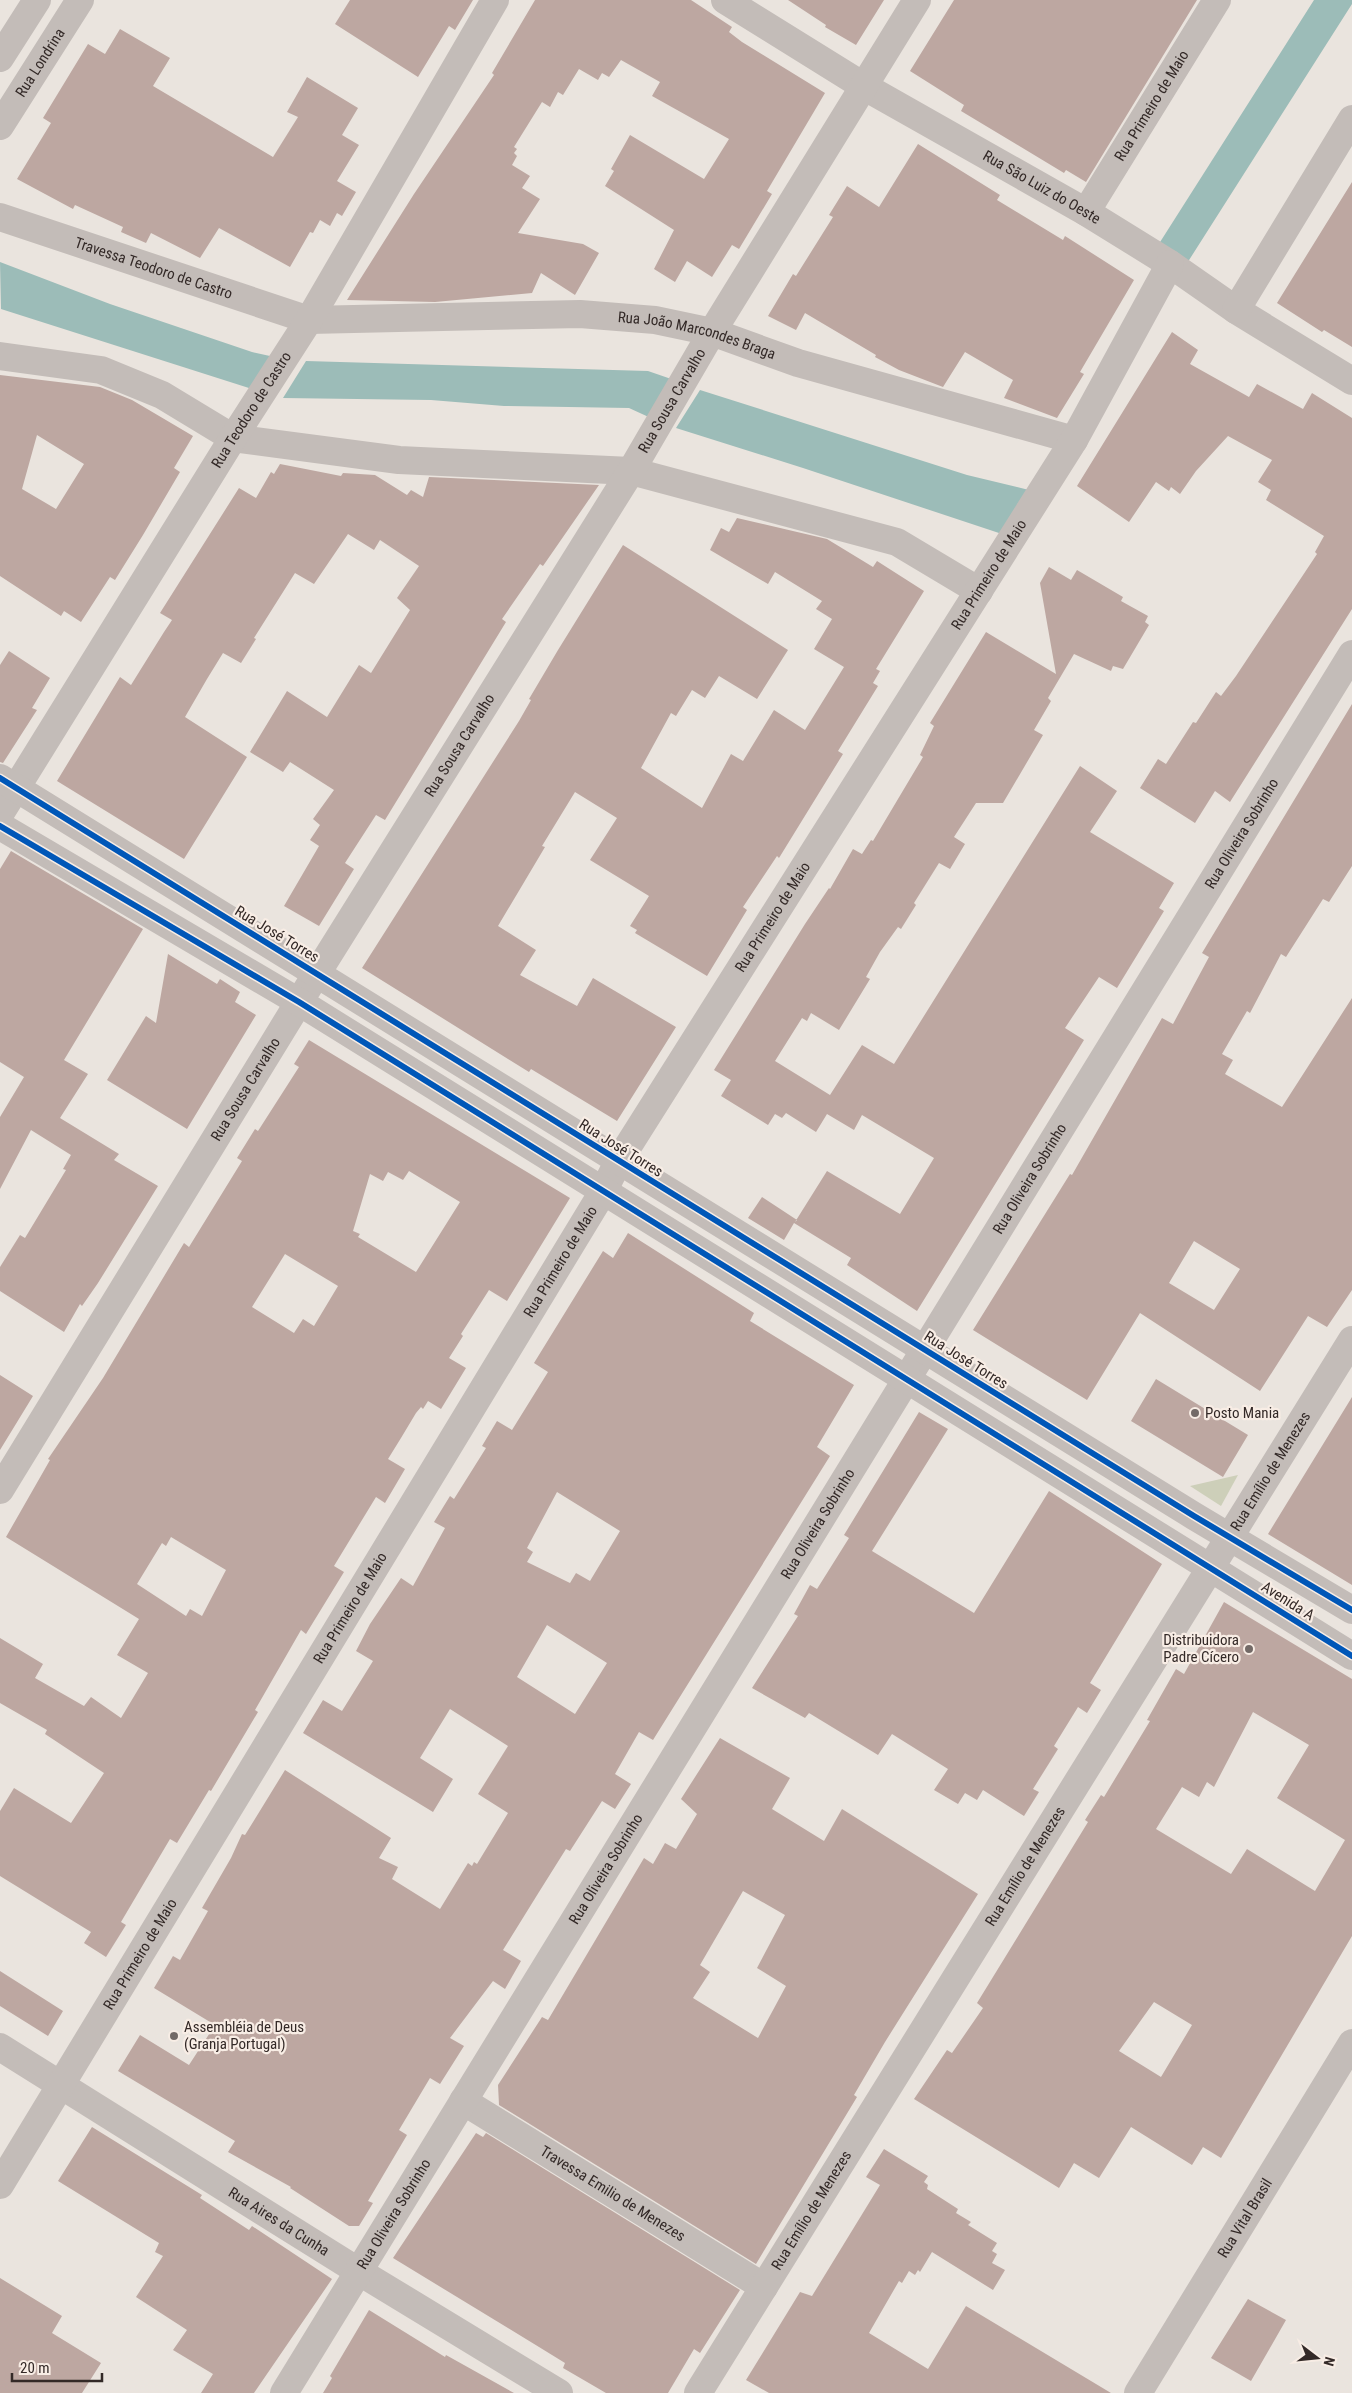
<svg xmlns="http://www.w3.org/2000/svg" width="1352" height="2393" viewBox="0 0 1352 2393" font-family="'Roboto Condensed',sans-serif">
<style>
.green{fill:#cdcfb9}
.water{fill:#9cbcb8}
.building{fill:#bda7a1;fill-rule:evenodd}
.lines{fill:none;stroke-linecap:round;stroke-linejoin:round}
.minor{stroke:#c3bcb8;stroke-width:28}
.tertiary{stroke:#c3bcb8;stroke-width:28}
.cycleway-casing{stroke:#f8ede5;stroke-width:9}
.cycleway{stroke:#0057b8;stroke-width:6}
.poi-dot{fill:#736a67;stroke:#f8ede5;stroke-width:2}
.labels{text-anchor:middle;dominant-baseline:central;stroke-width:4.5;stroke-linejoin:round;paint-order:stroke}
.street-label{font-size:15px;fill:#332927;stroke:#f8ede5}
.poi-label{font-size:15px;fill:#332927;stroke:#f8ede5;text-anchor:start}
</style>
<rect width="100%" height="100%" fill="#eae4de"/>
<path class="green" d="M 1238,1475 L 1221,1506 L 1190,1486 Z"/>
<path class="water" d="M 1314,0 L 1352,0 L 1352,4 L 1184,268 L 1155,250 Z
M 0,262 L 110,304 L 252,352 L 279,358 L 258,391 L 1,309 Z
M 306,361 L 648,371 L 677,381 L 653,419 L 629,408 L 504,406 L 431,400 L 283,398 Z
M 700,390 L 967,475 L 1029,490 L 1002,534 L 803,468 L 676,428 Z"/>
<path class="building" d="M 350,0 L 473,0 L 455,30 L 449,26 L 418,77 L 335,24 Z
M 535,0 L 691,0 L 732,27 L 729,32 L 742,42 L 825,93 L 767,191 L 772,194 L 739,249 L 732,245 L 712,277 L 687,261 L 675,282 L 654,269 L 674,230 L 605,186 L 614,171 L 611,169 L 630,135 L 704,179 L 729,139 L 652,96 L 660,82 L 621,60 L 609,77 L 602,73 L 598,80 L 579,69 L 563,95 L 558,92 L 550,107 L 542,102 L 514,147 L 517,149 L 514,153 L 517,156 L 512,165 L 530,176 L 522,188 L 540,199 L 518,233 L 583,244 L 599,253 L 575,295 L 541,273 L 532,293 L 435,302 L 347,300 L 414,194 L 494,75 L 492,73 Z
M 788,0 L 884,0 L 856,45 L 825,27 L 826,25 Z
M 954,0 L 1197,0 L 1086,182 L 1066,170 L 1064,173 L 961,111 L 964,105 L 910,71 Z
M 120,29 L 170,58 L 153,86 L 273,157 L 298,117 L 287,112 L 307,77 L 358,108 L 342,135 L 359,145 L 337,181 L 356,192 L 342,216 L 337,213 L 330,226 L 320,220 L 313,233 L 310,232 L 290,267 L 219,228 L 200,258 L 151,233 L 146,243 L 121,232 L 123,227 L 75,205 L 73,209 L 17,179 L 51,123 L 43,118 L 88,44 L 105,54 Z
M 918,144 L 1000,195 L 997,200 L 1063,240 L 1065,236 L 1134,280 L 1080,372 L 1084,374 L 1057,418 L 1004,398 L 1013,380 L 965,352 L 943,387 L 899,370 L 875,357 L 876,355 L 805,313 L 796,330 L 768,316 L 793,274 L 796,276 L 833,217 L 829,215 L 847,186 L 879,207 Z
M 1352,182 L 1352,347 L 1324,330 L 1322,332 L 1277,303 Z
M 1172,332 L 1198,350 L 1190,364 L 1249,397 L 1257,384 L 1303,409 L 1312,393 L 1352,418 L 1352,609 L 1230,802 L 1215,791 L 1195,823 L 1140,788 L 1158,759 L 1166,764 L 1193,722 L 1196,723 L 1216,692 L 1221,696 L 1236,676 L 1317,554 L 1315,552 L 1324,536 L 1266,500 L 1271,490 L 1258,482 L 1272,460 L 1228,436 L 1196,471 L 1180,494 L 1171,487 L 1169,491 L 1156,482 L 1129,522 L 1077,486 Z
M 0,375 L 100,387 L 132,400 L 193,436 L 174,468 L 180,472 L 143,535 L 115,580 L 110,577 L 81,622 L 64,611 L 61,616 L 0,576 ZM 37,435 L 84,464 L 56,509 L 22,489 Z
M 280,464 L 341,476 L 343,473 L 375,475 L 407,495 L 411,490 L 423,497 L 429,477 L 599,485 L 543,566 L 540,564 L 502,619 L 506,622 L 385,820 L 376,815 L 345,863 L 354,869 L 319,926 L 284,906 L 319,846 L 310,840 L 320,825 L 313,819 L 334,790 L 290,762 L 283,772 L 250,752 L 287,691 L 327,717 L 359,665 L 371,673 L 410,610 L 397,598 L 419,566 L 380,540 L 374,550 L 348,534 L 314,584 L 295,573 L 254,638 L 256,639 L 241,663 L 223,653 L 207,679 L 185,717 L 247,757 L 184,859 L 57,781 L 120,677 L 131,685 L 164,632 L 172,620 L 160,613 L 239,488 L 256,498 L 271,472 L 274,474 Z
M 737,518 L 827,539 L 873,567 L 877,561 L 924,591 L 876,669 L 880,671 L 873,683 L 878,686 L 838,751 L 843,754 L 779,858 L 777,856 L 743,907 L 747,910 L 707,976 L 635,933 L 637,930 L 630,926 L 649,896 L 590,860 L 617,818 L 575,792 L 542,846 L 545,847 L 498,926 L 536,950 L 520,975 L 577,1006 L 593,978 L 676,1027 L 617,1121 L 531,1069 L 529,1072 L 362,968 L 519,721 L 531,700 L 529,699 L 558,650 L 623,545 L 788,650 L 757,699 L 719,676 L 705,698 L 692,690 L 676,716 L 671,713 L 641,768 L 702,808 L 731,754 L 743,761 L 774,710 L 805,730 L 844,667 L 814,649 L 832,619 L 816,609 L 822,601 L 775,572 L 768,584 L 710,550 L 721,528 L 729,532 Z
M 1049,567 L 1071,580 L 1077,570 L 1123,597 L 1121,601 L 1148,616 L 1145,622 L 1149,625 L 1123,669 L 1113,666 L 1111,671 L 1074,654 L 1048,698 L 1051,701 L 1034,730 L 1043,735 L 1003,803 L 976,803 L 954,837 L 965,844 L 950,869 L 939,863 L 914,903 L 916,905 L 901,929 L 898,927 L 880,952 L 866,977 L 870,979 L 839,1030 L 811,1013 L 807,1021 L 802,1018 L 775,1061 L 830,1095 L 862,1045 L 894,1064 L 1080,766 L 1117,791 L 1090,832 L 1174,883 L 1159,908 L 1164,911 L 1117,988 L 1099,977 L 1065,1028 L 1084,1040 L 917,1311 L 847,1265 L 851,1258 L 794,1223 L 784,1240 L 748,1218 L 762,1197 L 797,1220 L 795,1222 L 827,1171 L 900,1214 L 934,1158 L 862,1115 L 854,1130 L 827,1114 L 816,1132 L 786,1113 L 782,1118 L 775,1114 L 768,1125 L 721,1096 L 731,1080 L 714,1070 L 805,924 L 829,888 L 830,889 L 853,849 L 862,854 L 871,840 L 873,841 L 923,757 L 920,755 L 934,726 L 930,723 L 986,632 L 1056,674 L 1040,583 Z
M 9,651 L 50,678 L 32,708 L 37,710 L 3,763 L 0,762 L 0,665 Z
M 1352,704 L 1352,866 L 1329,902 L 1323,899 L 1286,957 L 1281,954 L 1250,1013 L 1247,1011 L 1222,1054 L 1233,1060 L 1225,1074 L 1282,1107 L 1352,998 L 1352,1290 L 1327,1327 L 1308,1316 L 1260,1391 L 1140,1313 L 1087,1400 L 973,1330 L 1070,1174 L 1072,1175 L 1162,1018 L 1173,1024 L 1209,957 L 1202,953 ZM 1194,1241 L 1240,1269 L 1214,1310 L 1169,1283 Z
M 11,851 L 143,929 L 64,1060 L 88,1074 L 60,1118 L 119,1154 L 114,1160 L 158,1186 L 98,1283 L 82,1306 L 80,1304 L 64,1332 L 0,1291 L 0,1267 L 20,1235 L 25,1238 L 66,1170 L 63,1169 L 71,1155 L 31,1130 L 0,1189 L 0,1117 L 24,1077 L 0,1062 L 0,869 Z
M 168,954 L 217,984 L 220,979 L 240,992 L 235,1002 L 256,1015 L 187,1129 L 107,1080 L 146,1016 L 156,1023 Z
M 309,1040 L 570,1198 L 507,1301 L 489,1290 L 461,1334 L 463,1336 L 449,1358 L 466,1368 L 441,1409 L 428,1401 L 423,1409 L 421,1407 L 416,1413 L 401,1438 L 388,1459 L 405,1469 L 385,1503 L 376,1497 L 334,1566 L 344,1572 L 306,1634 L 301,1630 L 255,1710 L 258,1712 L 211,1791 L 209,1790 L 177,1843 L 170,1839 L 121,1922 L 126,1925 L 106,1957 L 84,1943 L 91,1932 L 0,1876 L 0,1811 L 14,1788 L 71,1823 L 104,1773 L 45,1734 L 47,1730 L 0,1703 L 0,1638 L 43,1664 L 35,1678 L 84,1706 L 91,1697 L 121,1718 L 148,1673 L 117,1655 L 139,1619 L 6,1537 L 50,1460 L 48,1459 L 103,1378 L 184,1243 L 189,1247 L 242,1161 L 237,1158 L 255,1129 L 258,1131 L 299,1067 L 294,1064 ZM 409,1171 L 460,1202 L 416,1272 L 358,1237 L 360,1234 L 353,1231 L 370,1174 L 383,1181 L 388,1172 L 403,1180 ZM 285,1254 L 338,1286 L 314,1326 L 303,1319 L 294,1333 L 252,1307 ZM 171,1537 L 226,1570 L 202,1616 L 190,1609 L 186,1616 L 137,1584 L 162,1543 L 166,1546 Z
M 628,1233 L 754,1313 L 750,1321 L 854,1385 L 817,1447 L 830,1456 L 653,1740 L 639,1732 L 615,1774 L 631,1784 L 615,1809 L 602,1801 L 570,1851 L 566,1849 L 539,1892 L 503,1950 L 521,1961 L 505,1989 L 493,1981 L 450,2038 L 464,2046 L 440,2084 L 430,2078 L 399,2130 L 407,2135 L 368,2201 L 373,2203 L 359,2226 L 349,2226 L 290,2188 L 291,2187 L 228,2152 L 235,2141 L 118,2071 L 140,2035 L 189,2065 L 215,2025 L 154,1988 L 173,1956 L 180,1960 L 208,1911 L 202,1908 L 231,1858 L 242,1834 L 245,1835 L 285,1770 L 391,1838 L 379,1858 L 398,1867 L 392,1879 L 440,1909 L 468,1863 L 472,1866 L 474,1862 L 477,1864 L 508,1813 L 478,1794 L 508,1746 L 450,1709 L 420,1758 L 453,1779 L 433,1812 L 303,1733 L 323,1700 L 342,1711 L 373,1661 L 356,1651 L 370,1624 L 401,1578 L 413,1586 L 445,1528 L 434,1522 L 450,1496 L 454,1499 L 486,1448 L 482,1446 L 497,1421 L 512,1430 L 548,1372 L 534,1363 L 603,1251 L 613,1258 ZM 557,1492 L 620,1531 L 590,1581 L 576,1573 L 570,1583 L 527,1562 L 533,1552 L 527,1548 ZM 547,1625 L 607,1663 L 575,1714 L 517,1677 Z
M 0,1375 L 33,1396 L 0,1450 Z
M 1156,1379 L 1248,1435 L 1223,1477 L 1131,1421 Z
M 1352,1397 L 1352,1585 L 1268,1534 Z
M 919,1412 L 948,1429 L 872,1551 L 974,1613 L 1049,1491 L 1162,1564 L 1090,1683 L 1101,1690 L 1087,1713 L 1078,1707 L 1054,1746 L 1058,1749 L 1033,1789 L 1039,1792 L 1024,1816 L 983,1790 L 977,1800 L 965,1793 L 958,1804 L 934,1790 L 948,1769 L 892,1734 L 878,1755 L 809,1713 L 805,1718 L 752,1688 L 798,1616 L 794,1614 L 810,1585 L 817,1589 L 849,1538 L 844,1535 Z
M 1224,1602 L 1352,1679 L 1352,1936 L 1221,2158 L 1203,2147 L 1192,2165 L 1131,2127 L 1099,2178 L 1074,2163 L 1059,2188 L 914,2099 L 947,2050 L 952,2053 L 983,2008 L 977,2003 L 1088,1822 L 1085,1820 L 1101,1795 L 1104,1797 L 1150,1721 L 1147,1720 L 1176,1669 L 1184,1674 ZM 1253,1712 L 1309,1745 L 1277,1798 L 1345,1840 L 1315,1891 L 1247,1849 L 1231,1874 L 1156,1829 L 1182,1787 L 1199,1797 L 1207,1782 L 1214,1787 ZM 1154,2002 L 1192,2025 L 1161,2077 L 1119,2051 Z
M 720,1738 L 790,1778 L 772,1809 L 824,1841 L 842,1809 L 978,1894 L 885,2042 L 854,2095 L 857,2097 L 756,2264 L 499,2105 L 498,2085 L 542,2017 L 548,2020 L 644,1858 L 653,1864 L 665,1843 L 676,1849 L 697,1814 L 681,1799 ZM 743,1891 L 785,1915 L 757,1968 L 786,1986 L 758,2038 L 693,1998 L 710,1972 L 700,1965 Z
M 0,1971 L 63,2011 L 48,2036 L 0,2006 Z
M 92,2127 L 202,2195 L 200,2198 L 249,2230 L 252,2226 L 332,2279 L 254,2393 L 201,2393 L 213,2374 L 173,2350 L 187,2330 L 136,2297 L 163,2256 L 155,2252 L 159,2243 L 58,2181 Z
M 476,2133 L 483,2137 L 486,2133 L 740,2290 L 700,2353 L 694,2349 L 668,2393 L 606,2393 L 563,2368 L 565,2363 L 539,2347 L 393,2258 Z
M 884,2149 L 928,2176 L 924,2182 L 928,2185 L 927,2189 L 958,2209 L 956,2213 L 971,2222 L 968,2225 L 997,2243 L 992,2251 L 997,2254 L 992,2263 L 1005,2270 L 993,2290 L 932,2252 L 920,2272 L 918,2270 L 915,2275 L 909,2271 L 902,2283 L 899,2281 L 869,2333 L 928,2369 L 966,2306 L 1111,2393 L 769,2393 L 746,2380 L 800,2292 L 812,2296 L 880,2185 L 866,2177 Z
M 0,2278 L 62,2316 L 52,2333 L 101,2363 L 82,2393 L 0,2393 Z
M 1248,2299 L 1286,2320 L 1251,2381 L 1211,2358 Z
M 369,2310 L 445,2357 L 446,2355 L 514,2393 L 323,2393 L 332,2378 L 330,2376 Z"/>
<g class="lines">
<g class="minor">
<path id="s1" d="M 725,0 L 865,87 L 1086,212 L 1170,264 L 1236,310 L 1352,381"/>
<path d="M 0,58 L 37,0"/>
<path id="s2" d="M 0,126 L 80,0"/>
<path id="s3" d="M 1086,212 L 1217,0"/>
<path id="s4" d="M 0,217 L 309,320 L 580,314 L 655,320 L 712,332 L 798,363 L 1074,440"/>
<path d="M 1236,310 L 1352,119"/>
<path d="M 0,356 L 101,370 L 162,395 L 233,438 L 399,460 L 631,471 L 897,542 L 979,591"/>
<path id="s5" d="M 0,814 L 233,438 L 309,320 L 495,0"/>
<path id="s6" d="M 0,1490 L 299,1002 L 631,471 L 712,332 L 917,0"/>
<path id="s7" d="M 0,2047 L 358,2271 L 559,2393"/>
<path id="s8" d="M 463,2101 L 764,2287"/>
<path id="s9" d="M 0,2185 L 604,1190 L 618,1162 L 1074,440 L 1170,264"/>
<path id="s10" d="M 284,2393 L 1352,654"/>
<path id="s11" d="M 1138,2393 L 1352,2043"/>
</g>
<g class="tertiary">
<path d="M 0,778 L 1194,1516 L 1352,1610"/>
<path d="M 0,826 L 299,1002 L 1352,1656"/>
<path id="s12" d="M 698,2393 L 1352,1340"/>
</g>
<g class="cycleway-casing">
<path id="cycleway" d="M 0,778 L 1194,1516 L 1352,1610
M 0,826 L 299,1002 L 1352,1656"/>
</g>
<use href="#cycleway" class="cycleway"/>
</g>
<g class="poi-dot">
<circle cx="1195" cy="1413" r="5"/>
<circle cx="1249" cy="1649" r="5"/>
<circle cx="174" cy="2036" r="5"/>
</g>
<g class="labels">
<g class="street-label">
<text stroke="none"><textPath href="#s2" startOffset="75">Rua Londrina</textPath></text>
<text stroke="none"><textPath href="#s3" startOffset="125">Rua Primeiro de Maio</textPath></text>
<text stroke="none"><textPath href="#s1" startOffset="368">Rua São Luiz do Oeste</textPath></text>
<text stroke="none"><textPath href="#s4" startOffset="162">Travessa Teodoro de Castro</textPath></text>
<text stroke="none"><textPath href="#s4" startOffset="716">Rua João Marcondes Braga</textPath></text>
<text stroke="none"><textPath href="#s6" startOffset="1280">Rua Sousa Carvalho</textPath></text>
<text stroke="none"><textPath href="#s5" startOffset="476">Rua Teodoro de Castro</textPath></text>
<text stroke="none"><textPath href="#s9" startOffset="1890">Rua Primeiro de Maio</textPath></text>
<text stroke="none"><textPath href="#s6" startOffset="875">Rua Sousa Carvalho</textPath></text>
<text stroke="none"><textPath href="#s10" startOffset="1830">Rua Oliveira Sobrinho</textPath></text>
<text stroke="none"><textPath href="#s9" startOffset="1485">Rua Primeiro de Maio</textPath></text>
<text transform="translate(277 934) rotate(31)">Rua José Torres</text>
<text stroke="none"><textPath href="#s6" startOffset="470">Rua Sousa Carvalho</textPath></text>
<text transform="translate(621 1148) rotate(32)">Rua José Torres</text>
<text stroke="none"><textPath href="#s10" startOffset="1425">Rua Oliveira Sobrinho</textPath></text>
<text stroke="none"><textPath href="#s9" startOffset="1080">Rua Primeiro de Maio</textPath></text>
<text transform="translate(966 1360) rotate(32)">Rua José Torres</text>
<text stroke="none"><textPath href="#s12" startOffset="1085">Rua Emílio de Menezes</textPath></text>
<text stroke="none"><textPath href="#s10" startOffset="1020">Rua Oliveira Sobrinho</textPath></text>
<text transform="translate(1288 1601) rotate(32)">Avenida A</text>
<text stroke="none"><textPath href="#s9" startOffset="675">Rua Primeiro de Maio</textPath></text>
<text stroke="none"><textPath href="#s12" startOffset="620">Rua Emílio de Menezes</textPath></text>
<text stroke="none"><textPath href="#s10" startOffset="615">Rua Oliveira Sobrinho</textPath></text>
<text stroke="none"><textPath href="#s9" startOffset="270">Rua Primeiro de Maio</textPath></text>
<text stroke="none"><textPath href="#s8" startOffset="176">Travessa Emilio de Menezes</textPath></text>
<text stroke="none"><textPath href="#s12" startOffset="215">Rua Emílio de Menezes</textPath></text>
<text stroke="none"><textPath href="#s10" startOffset="210">Rua Oliveira Sobrinho</textPath></text>
<text stroke="none"><textPath href="#s11" startOffset="205">Rua Vital Brasil</textPath></text>
<text stroke="none"><textPath href="#s7" startOffset="329">Rua Aires da Cunha</textPath></text>
</g>
<g class="poi-label">
<text x="1205" y="1413">Posto Mania</text>
<text x="1239" y="1640" text-anchor="end">Distribuidora<tspan x="1239" dy="17">Padre Cícero</tspan></text>
<text x="184" y="2027">Assembléia de Deus<tspan x="184" dy="17">(Granja Portugal)</tspan></text>
</g>
</g>
<g transform="translate(1317 2358) rotate(106)" stroke="#f8ede5" stroke-width="4" paint-order="stroke">
<path d="M0-4L9 19L0 12L-9 19Z" fill="#332927"/>
<text y="-8" font-size="14" font-weight="bold" text-anchor="middle" fill="#332927">N</text>
</g>
<path d="M12 2373v8h90v-8" fill="none" stroke="#332927" stroke-width="2.5"/>
<text x="20" y="2373" font-size="15" fill="#332927" stroke="#f8ede5" stroke-width="4" paint-order="stroke">20 m</text>
</svg>
